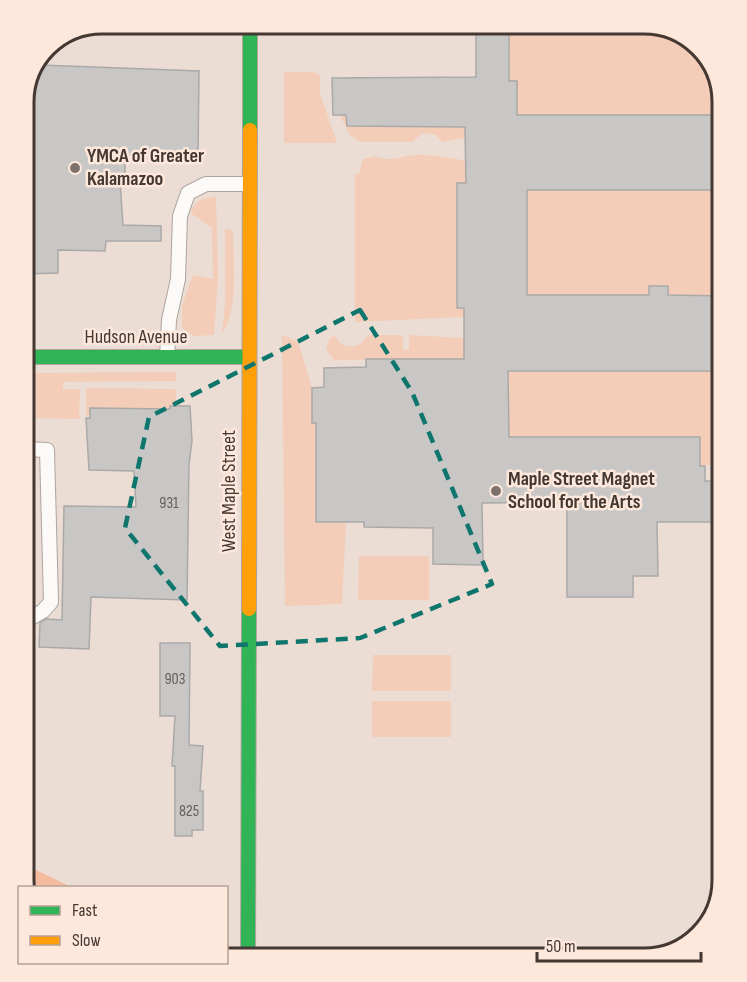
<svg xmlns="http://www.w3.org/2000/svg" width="747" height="982" viewBox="0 0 747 982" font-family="'Sofia Sans Condensed',sans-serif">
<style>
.green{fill:#f3cdb8}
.water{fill:#f4bc9d}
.building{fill:#c8c7c6;stroke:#aaa9a8;stroke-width:1.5}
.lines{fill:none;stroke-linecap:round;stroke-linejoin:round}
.lane-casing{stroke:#afa49e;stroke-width:16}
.fast-casing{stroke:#afa49e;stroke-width:16}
.slow-casing{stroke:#afa49e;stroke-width:16}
.lane{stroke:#fcfaf9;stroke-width:14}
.fast{stroke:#30b455;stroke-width:14}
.slow{stroke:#ff9f0a;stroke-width:14}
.marked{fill:none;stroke:#0f766e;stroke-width:4.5;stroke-dasharray:12 8;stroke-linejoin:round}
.poi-dot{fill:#7e716b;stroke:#fee7db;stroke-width:2}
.labels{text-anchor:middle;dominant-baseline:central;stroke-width:5;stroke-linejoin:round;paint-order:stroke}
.number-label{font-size:16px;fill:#655c57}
.poi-label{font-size:20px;font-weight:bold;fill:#443832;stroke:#fee7db;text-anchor:start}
.street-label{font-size:20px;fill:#443832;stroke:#fee7db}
.rim{fill:none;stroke:#443832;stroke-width:3}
</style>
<rect width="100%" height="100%" fill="#ebdcd4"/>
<path class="green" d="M 509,24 C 555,24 642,16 682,34 C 710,47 723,86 723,115 L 511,115 Z
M 284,72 L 314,72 L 320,76 L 320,93 L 337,143 L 284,143 Z
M 340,115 L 346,115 L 347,126 L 465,127 L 465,138 L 443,142 L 436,135 L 423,133 L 412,142 L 360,142 L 349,134 Z
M 375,156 C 389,161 393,159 407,156 C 425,153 449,157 466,161 L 466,183 L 457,184 L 457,307 L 464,308 L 464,317 L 355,322 L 355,174 L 359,174 L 363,159 Z
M 516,190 L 723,190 L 723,296 L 668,295 L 668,286 L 649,287 L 649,295 L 514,295 Z
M 216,196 L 218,279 L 214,335 L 194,336 L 182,328 L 182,306 L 193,275 L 213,279 L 212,228 L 192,214 L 191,210 L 199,200 Z
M 225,229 L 233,230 C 233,258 239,312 222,333 L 225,304 Z
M 282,335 L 298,342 L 312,388 L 312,423 L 316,423 L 316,522 L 346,522 L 342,604 L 285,606 Z
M 368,335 L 400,335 L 403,337 L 403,350 L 409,349 L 409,335 L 464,338 L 464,359 L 334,360 L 326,349 L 330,338 L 335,336 L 340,343 C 352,350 361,346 368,335 Z
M 508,371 L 723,371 L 723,463 L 700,466 L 700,438 L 509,437 Z
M 176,372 L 176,381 L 63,382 L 63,389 L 80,389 L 79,419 L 24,418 L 24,373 Z
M 86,388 L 176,389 L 176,406 L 170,407 L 170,409 L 90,408 L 90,415 L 86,415 Z
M 359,556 L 429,556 L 429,600 L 358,600 Z
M 373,655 L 451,655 L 451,691 L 372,691 Z
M 372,701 L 451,701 L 451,737 L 372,737 Z"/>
<path class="water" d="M 24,864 L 71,887 L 26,887 Z"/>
<path class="building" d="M 476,24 L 509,24 L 509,81 L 517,81 L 517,115 L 723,115 L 723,190 L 527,190 L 527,295 L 649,295 L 649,286 L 668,286 L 668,295 L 723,296 L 723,371 L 508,371 L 509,437 L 700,437 L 700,466 L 705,466 L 705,481 L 723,481 L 723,522 L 657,522 L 658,576 L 633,576 L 633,597 L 567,597 L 567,502 L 482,503 L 483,565 L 433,564 L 433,528 L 364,527 L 364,522 L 316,522 L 316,423 L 312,423 L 312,388 L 324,387 L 324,368 L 366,367 L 366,359 L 464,359 L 464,308 L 457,308 L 457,183 L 466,183 L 465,127 L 347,126 L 346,115 L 333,115 L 332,78 L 476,77 Z
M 40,65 L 199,71 L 198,156 L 125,155 L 125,181 L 120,182 L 123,225 L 161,226 L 161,241 L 106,241 L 105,251 L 58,250 L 58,273 L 24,274 L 24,97 Z
M 170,406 L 190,406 L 192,441 L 189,464 L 187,600 L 91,597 L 89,649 L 39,647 L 40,623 L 46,619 L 62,620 L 64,506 L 136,507 L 134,471 L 89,470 L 86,418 L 90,418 L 90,408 L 170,409 Z
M 160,643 L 190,643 L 189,745 L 203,746 L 200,791 L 203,791 L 203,830 L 192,830 L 192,836 L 175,836 L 175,766 L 172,766 L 175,716 L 160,716 Z"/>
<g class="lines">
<g class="lane-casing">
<path id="lane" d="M 167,357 L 169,320 L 178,279 L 180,216 L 188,193 L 206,184 L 249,184
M 24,622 L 43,611 L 51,602 L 47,450 L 24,449"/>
</g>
<g class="fast-casing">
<path id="fast" d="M 250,130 L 250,24
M 24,357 L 248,357
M 248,958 L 249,609"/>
</g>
<g class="slow-casing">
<path id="slow" d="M 249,609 L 250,130"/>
</g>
<use href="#lane" class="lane"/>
<use href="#fast" class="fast"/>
<use href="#slow" class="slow"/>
</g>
<path class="marked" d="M 360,310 L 412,392 L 492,584 L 360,638 L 220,646 L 125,528 L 149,417 Z"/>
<g class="poi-dot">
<circle cx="75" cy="168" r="6"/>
<circle cx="496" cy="491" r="6"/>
</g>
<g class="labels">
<g class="number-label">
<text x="169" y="503">931</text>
<text x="175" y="679">903</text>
<text x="189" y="811">825</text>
</g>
<g class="poi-label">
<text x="87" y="156">YMCA of Greater<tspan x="87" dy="23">Kalamazoo</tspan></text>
<text x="508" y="479">Maple Street Magnet<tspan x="508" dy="23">School for the Arts</tspan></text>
</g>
<g class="street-label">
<text x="136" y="337">Hudson Avenue</text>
<text transform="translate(229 491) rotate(-90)">West Maple Street</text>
</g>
</g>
<path d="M0 0H747V982H0ZM102 34H644A68 68 0 0 1 712 102V880A68 68 0 0 1 644 948H102A68 68 0 0 1 34 880V102A68 68 0 0 1 102 34Z" fill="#fee7db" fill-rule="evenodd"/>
<path class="rim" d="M102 34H644A68 68 0 0 1 712 102V880A68 68 0 0 1 644 948H102A68 68 0 0 1 34 880V102A68 68 0 0 1 102 34Z"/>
<rect x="18" y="886" width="210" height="78" fill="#fee7db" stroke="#b4a197" stroke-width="1.5"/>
<rect x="30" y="906" width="30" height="9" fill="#30b455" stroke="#b4a197" stroke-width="1.5"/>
<text x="72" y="916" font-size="18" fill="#443832">Fast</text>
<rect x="30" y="936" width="30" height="9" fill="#ff9f0a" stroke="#b4a197" stroke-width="1.5"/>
<text x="72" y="946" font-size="18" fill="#443832">Slow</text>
<path d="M537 952v9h164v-9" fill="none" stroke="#443832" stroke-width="3"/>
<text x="546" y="952" font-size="18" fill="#443832" stroke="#fee7db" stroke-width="4.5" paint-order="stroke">50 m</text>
</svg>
